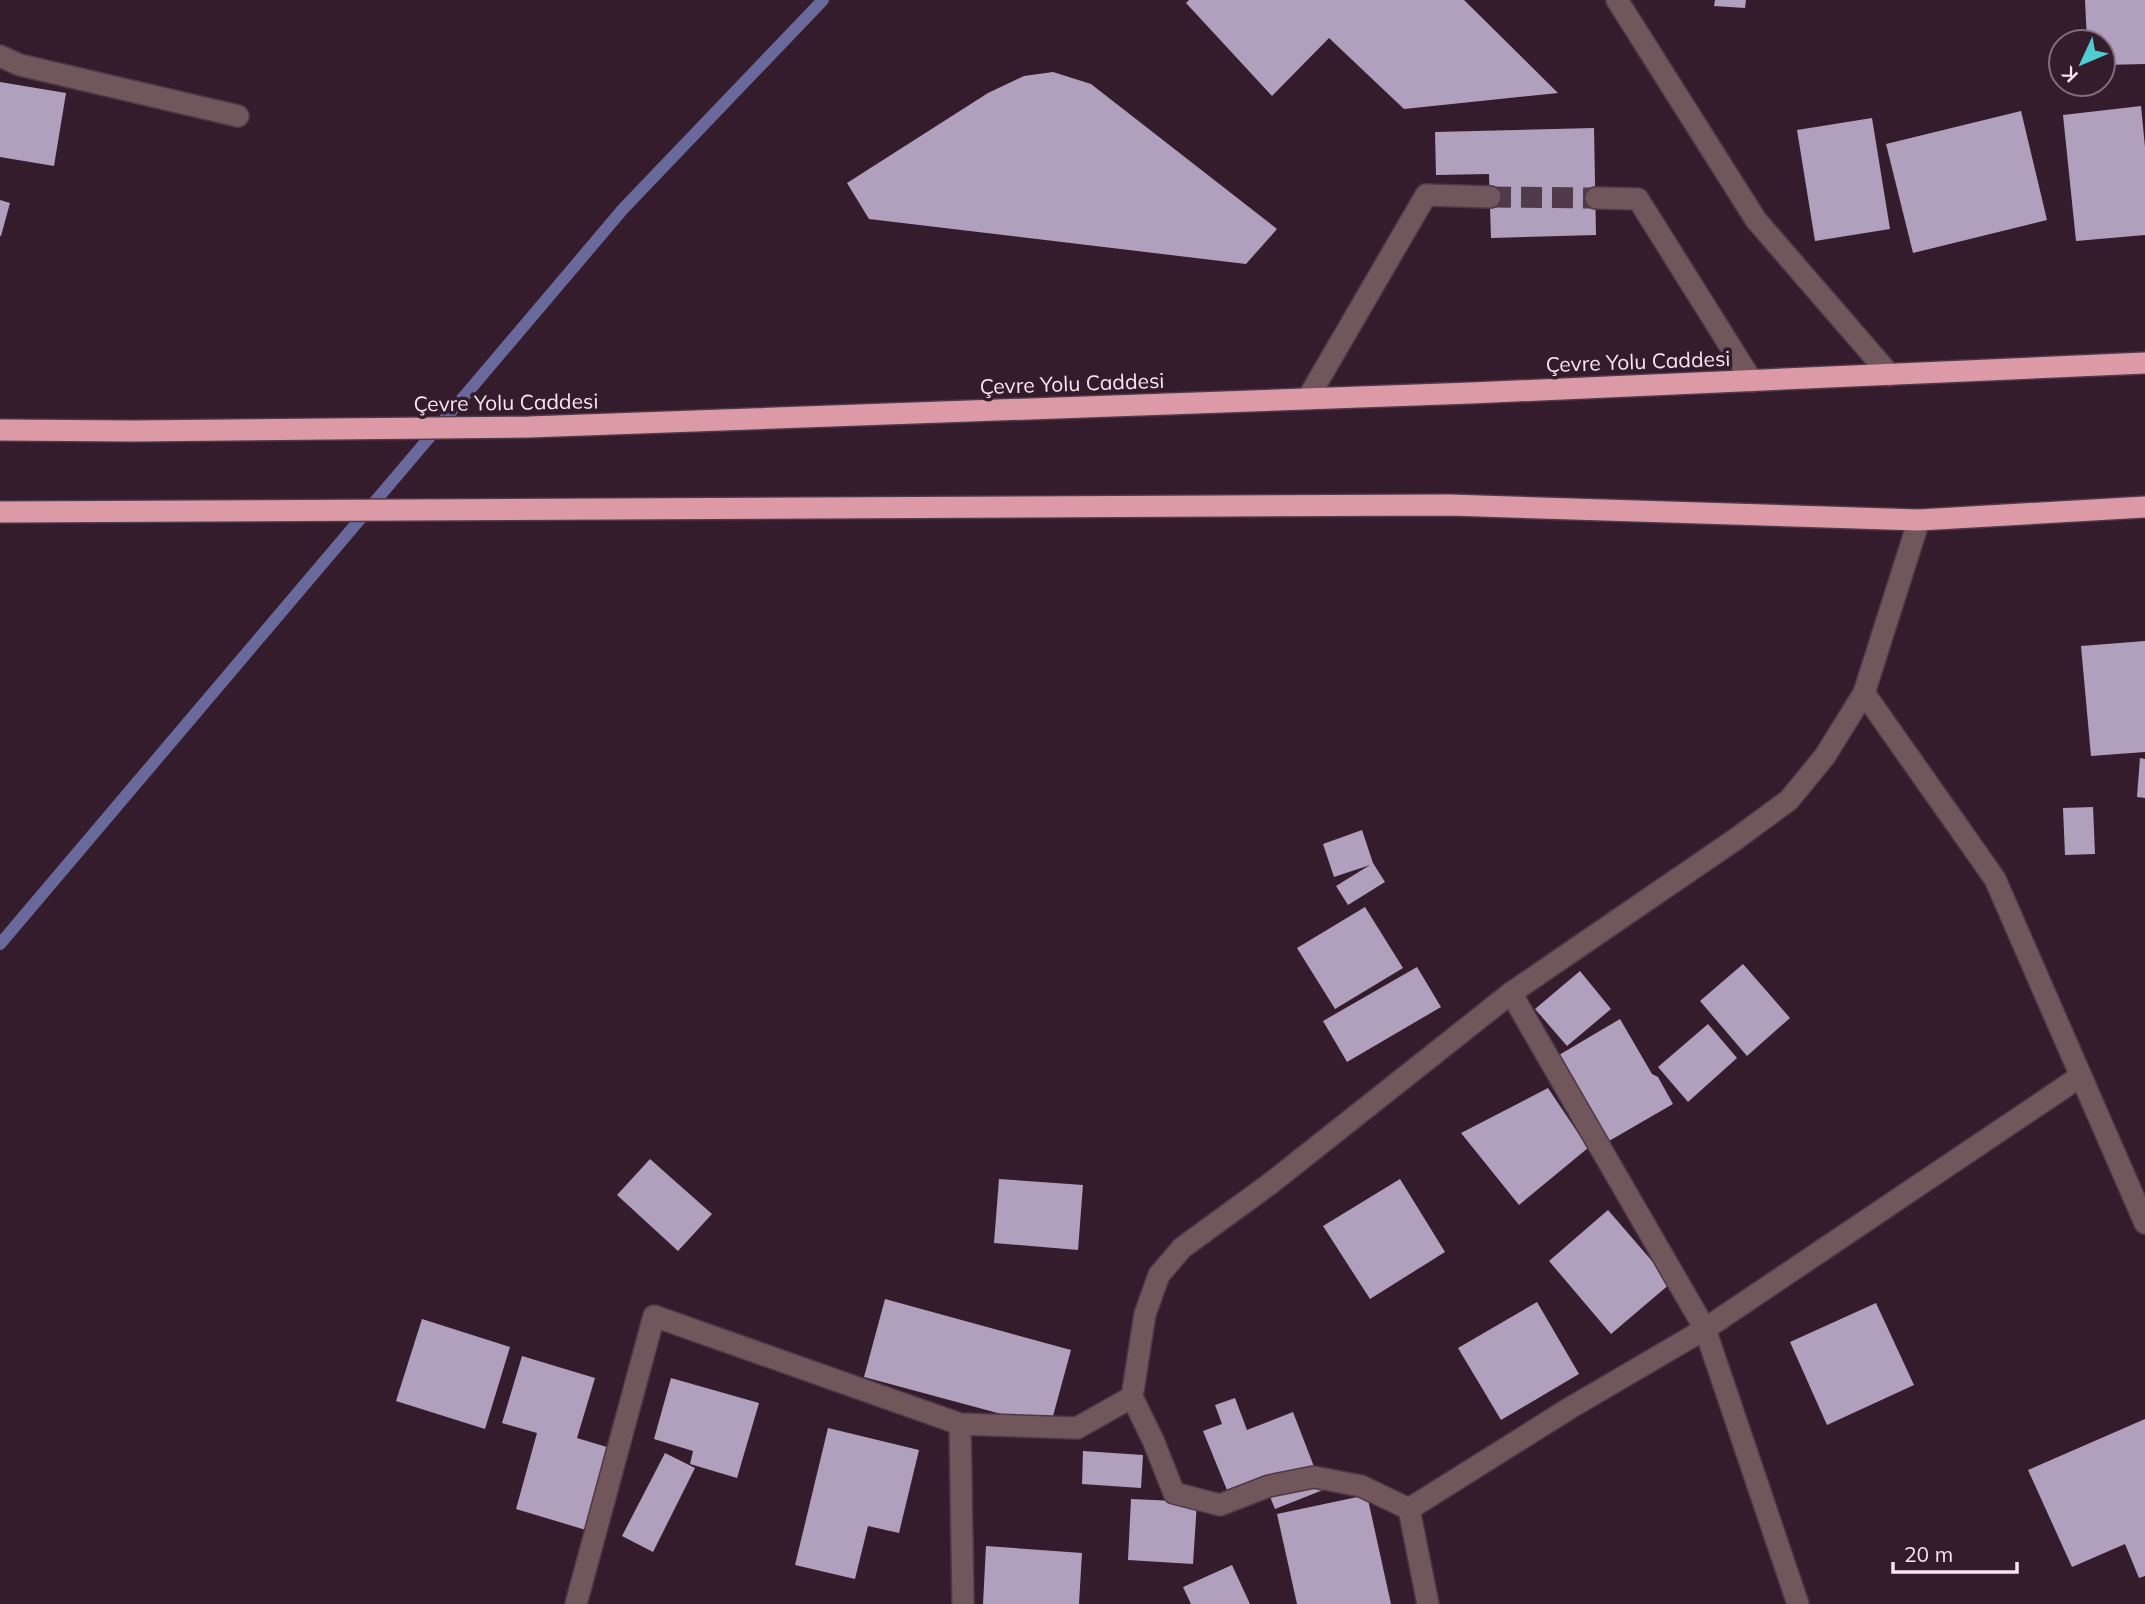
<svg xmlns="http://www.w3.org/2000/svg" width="2145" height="1604" viewBox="0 0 2145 1604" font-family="Mulish,sans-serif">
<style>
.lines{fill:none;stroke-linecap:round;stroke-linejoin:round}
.stream{stroke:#69699b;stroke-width:12}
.building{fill:#b1a0bd}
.minor-tunnel{stroke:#513a49;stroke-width:21;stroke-dasharray:21 10;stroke-linecap:butt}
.minor-casing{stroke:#4f3847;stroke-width:24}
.highway-casing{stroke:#4f3847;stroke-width:24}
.minor{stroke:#71575b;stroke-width:21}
.highway{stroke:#db9aa5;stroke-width:21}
.labels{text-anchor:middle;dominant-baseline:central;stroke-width:7;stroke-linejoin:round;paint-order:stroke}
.street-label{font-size:21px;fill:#f7e6f0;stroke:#341c2c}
</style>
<rect width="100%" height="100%" fill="#341c2c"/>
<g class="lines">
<path class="stream" d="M 0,944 L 623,209 L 823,0"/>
</g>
<path class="building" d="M 1189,0 L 1464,0 L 1558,93 L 1404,109 L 1329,38 L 1272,96 L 1186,3 Z
M 1715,0 L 1746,0 L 1745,8 L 1714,6 Z
M 2085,0 L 2145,0 L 2145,64 L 2103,65 L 2103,42 L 2087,42 Z
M 1053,72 L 1091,84 L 1277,229 L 1246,264 L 869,219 L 847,183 L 988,93 L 1024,76 Z
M 0,82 L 66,93 L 54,166 L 0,157 Z
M 2141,106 L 2145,147 L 2145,235 L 2076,241 L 2063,115 Z
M 2021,111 L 2047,220 L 1913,253 L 1886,144 Z
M 1872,118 L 1890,229 L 1815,241 L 1797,130 Z
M 1594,128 L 1596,235 L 1491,238 L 1489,174 L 1436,175 L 1435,132 Z
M 0,200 L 10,203 L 1,236 L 0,236 Z
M 2145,641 L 2145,752 L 2091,756 L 2081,646 Z
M 2140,758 L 2145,759 L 2145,798 L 2137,797 Z
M 2093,807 L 2095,854 L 2065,855 L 2063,808 Z
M 1362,830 L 1373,863 L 1385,882 L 1348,905 L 1336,886 L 1370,865 L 1334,877 L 1323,844 Z
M 1365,907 L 1403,968 L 1335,1009 L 1297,948 Z
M 1743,964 L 1790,1018 L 1747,1056 L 1700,1001 Z
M 1417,967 L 1441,1007 L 1347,1062 L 1323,1021 Z
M 1580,971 L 1611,1009 L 1567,1046 L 1535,1009 Z
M 1620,1019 L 1652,1074 L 1658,1077 L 1673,1104 L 1609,1141 L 1559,1055 Z
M 1708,1024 L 1737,1058 L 1688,1102 L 1658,1067 Z
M 1548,1088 L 1588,1148 L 1519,1205 L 1461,1133 Z
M 650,1159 L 712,1214 L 678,1251 L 617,1195 Z
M 999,1179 L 1083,1185 L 1078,1250 L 994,1243 Z
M 1400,1179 L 1445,1252 L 1370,1299 L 1323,1226 Z
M 1608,1210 L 1671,1283 L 1611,1334 L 1549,1261 Z
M 885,1299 L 1071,1350 L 1050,1427 L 864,1377 Z
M 1537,1302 L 1579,1374 L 1501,1420 L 1458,1348 Z
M 1876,1303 L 1914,1385 L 1827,1425 L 1790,1342 Z
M 422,1319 L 510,1347 L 485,1429 L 396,1401 Z
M 522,1356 L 595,1378 L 577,1438 L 620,1451 L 596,1533 L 516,1509 L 537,1433 L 502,1423 Z
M 671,1378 L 759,1403 L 737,1478 L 690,1464 L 693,1451 L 654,1439 Z
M 1235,1398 L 1247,1430 L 1293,1412 L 1323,1490 L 1275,1509 L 1264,1482 L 1229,1495 L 1203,1431 L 1222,1424 L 1215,1405 Z
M 2145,1419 L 2145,1576 L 2139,1578 L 2125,1544 L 2072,1567 L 2028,1470 Z
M 828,1428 L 919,1450 L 899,1533 L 868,1526 L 855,1579 L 795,1565 Z
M 1083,1451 L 1143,1455 L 1141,1488 L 1082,1484 Z
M 665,1453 L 695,1468 L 653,1552 L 622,1536 Z
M 1367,1495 L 1391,1604 L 1297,1604 L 1277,1514 Z
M 1131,1499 L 1197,1502 L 1193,1564 L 1128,1560 Z
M 986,1546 L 1082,1553 L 1079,1604 L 983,1604 Z
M 1232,1565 L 1250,1604 L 1191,1604 L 1183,1587 Z"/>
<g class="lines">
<path class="minor-tunnel" d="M 1490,197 L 1596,198"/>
<g class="minor-casing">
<path id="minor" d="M 1617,0 L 1756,220 L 1890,375
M 0,56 L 20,65 L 238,116
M 1596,198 L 1638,199 L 1752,381
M 1308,398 L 1426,195 L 1490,197
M 1864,693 L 1995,879 L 2145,1223
M 1511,993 L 1705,1329 L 1798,1604
M 1132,1397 L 1153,1440 L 1174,1493 L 1220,1505 L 1269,1486 L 1314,1477 L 1361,1486 L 1409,1509 L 1570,1408 L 1705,1329 L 2081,1076
M 1409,1509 L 1428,1604
M 576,1604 L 654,1316 L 960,1424
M 963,1604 L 960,1424 L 1077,1428 L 1132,1397 L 1145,1314 L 1159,1275 L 1182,1248 L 1271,1183 L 1511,993 L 1736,839 L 1789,800 L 1825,756 L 1864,693 L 1919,520"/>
</g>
<g class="highway-casing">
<path id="highway" d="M 0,430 L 134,431 L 529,427 L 1471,393 L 2145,363
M 0,512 L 1449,505 L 1919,520 L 2145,507"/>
</g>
<use href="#minor" class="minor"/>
<use href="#highway" class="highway"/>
</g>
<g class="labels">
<g class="street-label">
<text transform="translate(1638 361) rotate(-2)">Çevre Yolu Caddesi</text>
<text transform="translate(1072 383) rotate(-2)">Çevre Yolu Caddesi</text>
<text transform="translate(506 402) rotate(-1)">Çevre Yolu Caddesi</text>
</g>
</g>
<g transform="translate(2082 63) rotate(226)"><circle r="33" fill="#341c2c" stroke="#826d7a" stroke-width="2"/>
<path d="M0-5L12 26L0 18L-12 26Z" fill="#51ccd1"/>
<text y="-10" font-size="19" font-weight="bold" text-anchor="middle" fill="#f7e6f0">K</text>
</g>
<path d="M1893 1562v10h124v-10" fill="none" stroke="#f7e6f0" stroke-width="3.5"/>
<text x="1904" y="1562" font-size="21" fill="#f7e6f0" stroke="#341c2c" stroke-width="5" paint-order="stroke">20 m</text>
</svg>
